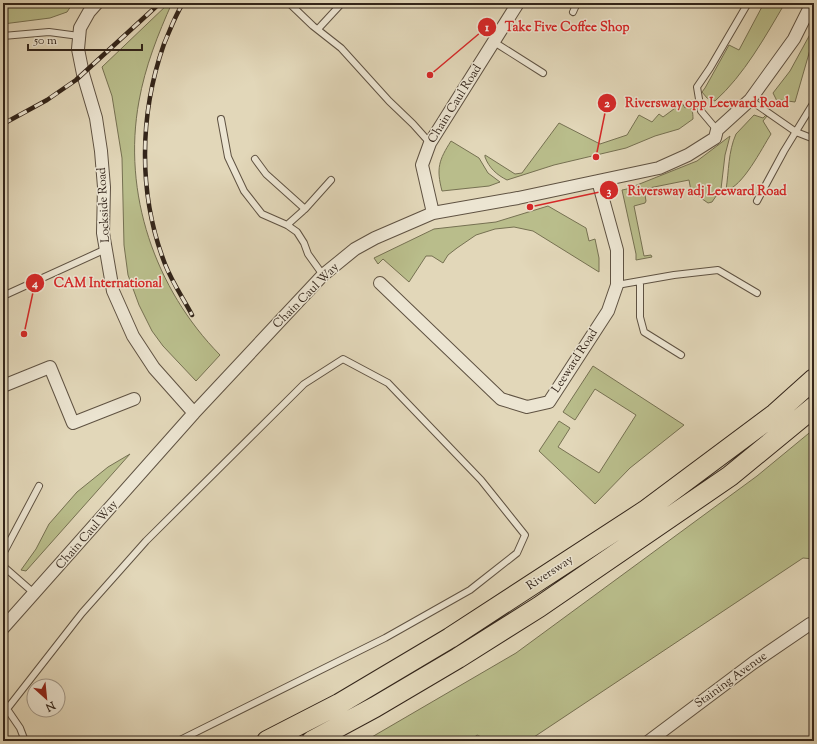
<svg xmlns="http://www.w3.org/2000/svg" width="817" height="744" viewBox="0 0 817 744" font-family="'Sorts Mill Goudy',serif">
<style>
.green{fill:#b9bd8b;stroke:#767152}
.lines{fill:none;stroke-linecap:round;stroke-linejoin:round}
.service-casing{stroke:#5f5242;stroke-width:8}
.minor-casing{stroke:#5f5242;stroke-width:14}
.trunk-casing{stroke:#33251a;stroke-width:22}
.service{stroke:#ece5d2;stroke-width:6}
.minor{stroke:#ece5d2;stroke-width:12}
.trunk{stroke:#e2d7b9;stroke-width:20}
.rail-casing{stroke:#33251a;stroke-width:4.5}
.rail{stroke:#ece5d2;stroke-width:3;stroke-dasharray:9;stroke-linecap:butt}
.labels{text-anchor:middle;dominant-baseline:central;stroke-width:3;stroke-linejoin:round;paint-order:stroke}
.street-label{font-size:12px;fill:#33251a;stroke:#ece5d2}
.leader{fill:none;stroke:#d62828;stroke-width:1.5}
.callout-dot{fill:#d62828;stroke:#ece5d2;stroke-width:1.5}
.mark-label{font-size:12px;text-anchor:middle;font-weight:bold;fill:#fff}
.callout-label{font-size:13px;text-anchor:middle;font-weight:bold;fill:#d62828;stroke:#ece5d2;stroke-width:3;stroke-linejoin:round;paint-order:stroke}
</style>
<rect width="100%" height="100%" fill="#e2d7b9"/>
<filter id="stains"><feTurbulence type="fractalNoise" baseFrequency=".005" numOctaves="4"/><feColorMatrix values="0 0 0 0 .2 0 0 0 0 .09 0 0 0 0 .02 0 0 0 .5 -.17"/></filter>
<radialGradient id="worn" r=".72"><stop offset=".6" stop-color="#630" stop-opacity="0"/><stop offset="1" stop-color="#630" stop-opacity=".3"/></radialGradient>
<path class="green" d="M 3,3 L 73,3 L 67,12 L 50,18 L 3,24 Z
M 169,3 L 172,3 C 158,34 145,67 139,101 C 122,193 155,289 220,355 L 196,381 L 163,346 L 152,331 L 139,305 L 128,275 L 124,245 L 122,158 L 112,96 L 102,67 Z
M 764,3 L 785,3 C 765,37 744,75 715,101 L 707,98 L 702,92 L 705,88 L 729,45 L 739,50 Z
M 814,27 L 814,36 L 795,102 L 780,100 L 776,105 L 775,104 L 777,101 L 773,93 L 790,71 Z
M 682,103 L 685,108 L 688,106 L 687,104 C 692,108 693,112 693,119 L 679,129 L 655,136 L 626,148 L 554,165 L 507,180 C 497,175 489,168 485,157 L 485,155 L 515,174 L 522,173 L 559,123 L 600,144 L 627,135 L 639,115 L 652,122 L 659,114 L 663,117 Z
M 754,115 L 763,118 L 766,115 L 767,116 L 763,121 L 771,134 C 762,148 742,188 726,190 C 729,171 728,152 736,134 Z
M 730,136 L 725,155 L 721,189 L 712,202 L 708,203 L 698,196 L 696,190 L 691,191 L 689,180 L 644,189 L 646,201 L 645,203 L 634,206 L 644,256 L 651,255 L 652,257 L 636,260 L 636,254 L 622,190 L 627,189 L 697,161 Z
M 451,141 L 479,158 L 488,173 L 500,182 L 489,186 L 442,191 C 436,168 439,160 451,141 Z
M 548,206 L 586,228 L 589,241 L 595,239 L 599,258 L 599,272 L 533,231 L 514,227 L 495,229 L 476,235 L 457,248 L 448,255 L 443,263 L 432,256 L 426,256 L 409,282 L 383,259 L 378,264 L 374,258 L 434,229 L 496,222 Z
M 593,366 L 684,425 L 630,468 L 595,504 L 539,451 L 559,421 L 570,428 L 558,447 L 599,473 L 636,415 L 595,389 L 575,420 L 563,412 Z
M 814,429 L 814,559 L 803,558 L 528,741 L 490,741 L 477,735 L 470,741 L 365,741 L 516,653 L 757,476 Z
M 130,454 L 26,571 L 21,570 L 36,549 L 49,524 L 77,492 L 108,467 Z"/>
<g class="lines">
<g class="service-casing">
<path id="service" d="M 289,3 L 313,26 L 341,48 L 389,101 L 413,124 L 430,143
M 573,12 L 577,3
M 318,29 L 342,3
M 3,36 L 49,32 L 79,36
M 494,42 L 543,73
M 750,100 L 796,132 L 814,139
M 221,119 L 228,157 L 244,191 L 262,214 L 287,225 L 297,232 L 304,243 L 308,254 L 323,275
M 717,130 L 701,111 L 697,87 L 710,68 L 748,3
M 255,159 L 266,174 L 305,209
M 757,201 L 784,151 L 814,102
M 287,225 L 305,209 L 331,180
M 640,281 L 640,317 L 644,332 L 681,355
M 617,285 L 674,275 L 718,270 L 757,293
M 3,296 L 106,249
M 3,554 L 39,486
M 3,566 L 35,594
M 25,741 L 20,728 L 7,709 L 82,613 L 146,541 L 304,384 L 343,359 L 388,383 L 481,480 L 525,535 L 517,553 L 470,590 L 385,638 L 178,741"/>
</g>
<g class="minor-casing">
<path id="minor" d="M 97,3 L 89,12 L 80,28 L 78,49 L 83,74 L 96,118 L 101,151 L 104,187 L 103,233 L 113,291 L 133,336 L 154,368 L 194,413
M 433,213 L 422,165 L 430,143 L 518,3
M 380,283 L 501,399 L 527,407 L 549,402 L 608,311 L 617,285 L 617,250 L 598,181
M 3,386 L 50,367 L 73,423 L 134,399
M 3,628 L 194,413 L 323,275 L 355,249 L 375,238 L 433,213 L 518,198 L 659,168 L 688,155 L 715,138 L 717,130 L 750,100 L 794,39 L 812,3
M 649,741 L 753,663 L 810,624 L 814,625"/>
</g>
<g class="trunk-casing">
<path id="trunk" d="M 267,741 L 339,704 L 450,638 L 645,511 L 775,414 L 814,379
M 312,741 L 375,707 L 458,658 L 539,607 L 730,476 L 814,407"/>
</g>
<use href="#service" class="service"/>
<use href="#minor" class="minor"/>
<use href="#trunk" class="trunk"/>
<g class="rail-casing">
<path id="rail" d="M 183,3 C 175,16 170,30 164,44 C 139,115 138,194 165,264 C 172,282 183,298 192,315
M 3,124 L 47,100 L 76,80 L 160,3"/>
</g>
<use href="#rail" class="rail"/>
</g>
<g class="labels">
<g class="street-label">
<text transform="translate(455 104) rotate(-58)">Chain Caul Road</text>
<text transform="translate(104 205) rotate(-93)">Lockside Road</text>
<text transform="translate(306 296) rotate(-45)">Chain Caul Way</text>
<text transform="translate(575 361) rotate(-57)">Leeward Road</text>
<text transform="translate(87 535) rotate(-49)">Chain Caul Way</text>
<text transform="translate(550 573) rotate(-33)">Riversway</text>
<text transform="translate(731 680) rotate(-36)">Staining Avenue</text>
</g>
</g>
<path class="leader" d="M430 75L487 27M596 157L607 103M530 207L609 190M24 334L35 283"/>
<g class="callout-dot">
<circle cx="430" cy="75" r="4"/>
<circle cx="596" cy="157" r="4"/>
<circle cx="530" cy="207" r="4"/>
<circle cx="24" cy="334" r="4"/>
<circle cx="487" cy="27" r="10"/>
<circle cx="607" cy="103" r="10"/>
<circle cx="609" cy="190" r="10"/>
<circle cx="35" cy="283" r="10"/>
</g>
<g class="mark-label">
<text x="487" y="31">1</text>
<text x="607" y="107">2</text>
<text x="609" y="195">3</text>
<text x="35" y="287">4</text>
</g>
<g class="callout-label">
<text x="567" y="31">Take Five Coffee Shop</text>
<text x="707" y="107">Riversway opp Leeward Road</text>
<text x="707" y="195">Riversway adj Leeward Road</text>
<text x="108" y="287">CAM International</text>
</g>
<rect width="817" height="744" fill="none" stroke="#e2d7b9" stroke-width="16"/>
<rect x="4" y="4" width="809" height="736" fill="none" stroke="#33251a" stroke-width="2"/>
<rect x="8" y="8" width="801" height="728" fill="none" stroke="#33251a"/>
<g transform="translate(46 698) rotate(153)"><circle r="19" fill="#ece5d2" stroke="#a29888"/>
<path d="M0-3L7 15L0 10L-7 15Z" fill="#8f2418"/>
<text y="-6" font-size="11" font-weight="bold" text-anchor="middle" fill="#33251a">N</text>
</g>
<path d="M28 44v6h114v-6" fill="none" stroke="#33251a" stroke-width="2"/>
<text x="34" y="44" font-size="12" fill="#33251a" stroke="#ece5d2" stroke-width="3" paint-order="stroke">50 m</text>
<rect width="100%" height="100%" filter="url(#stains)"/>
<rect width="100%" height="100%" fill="url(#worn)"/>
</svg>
